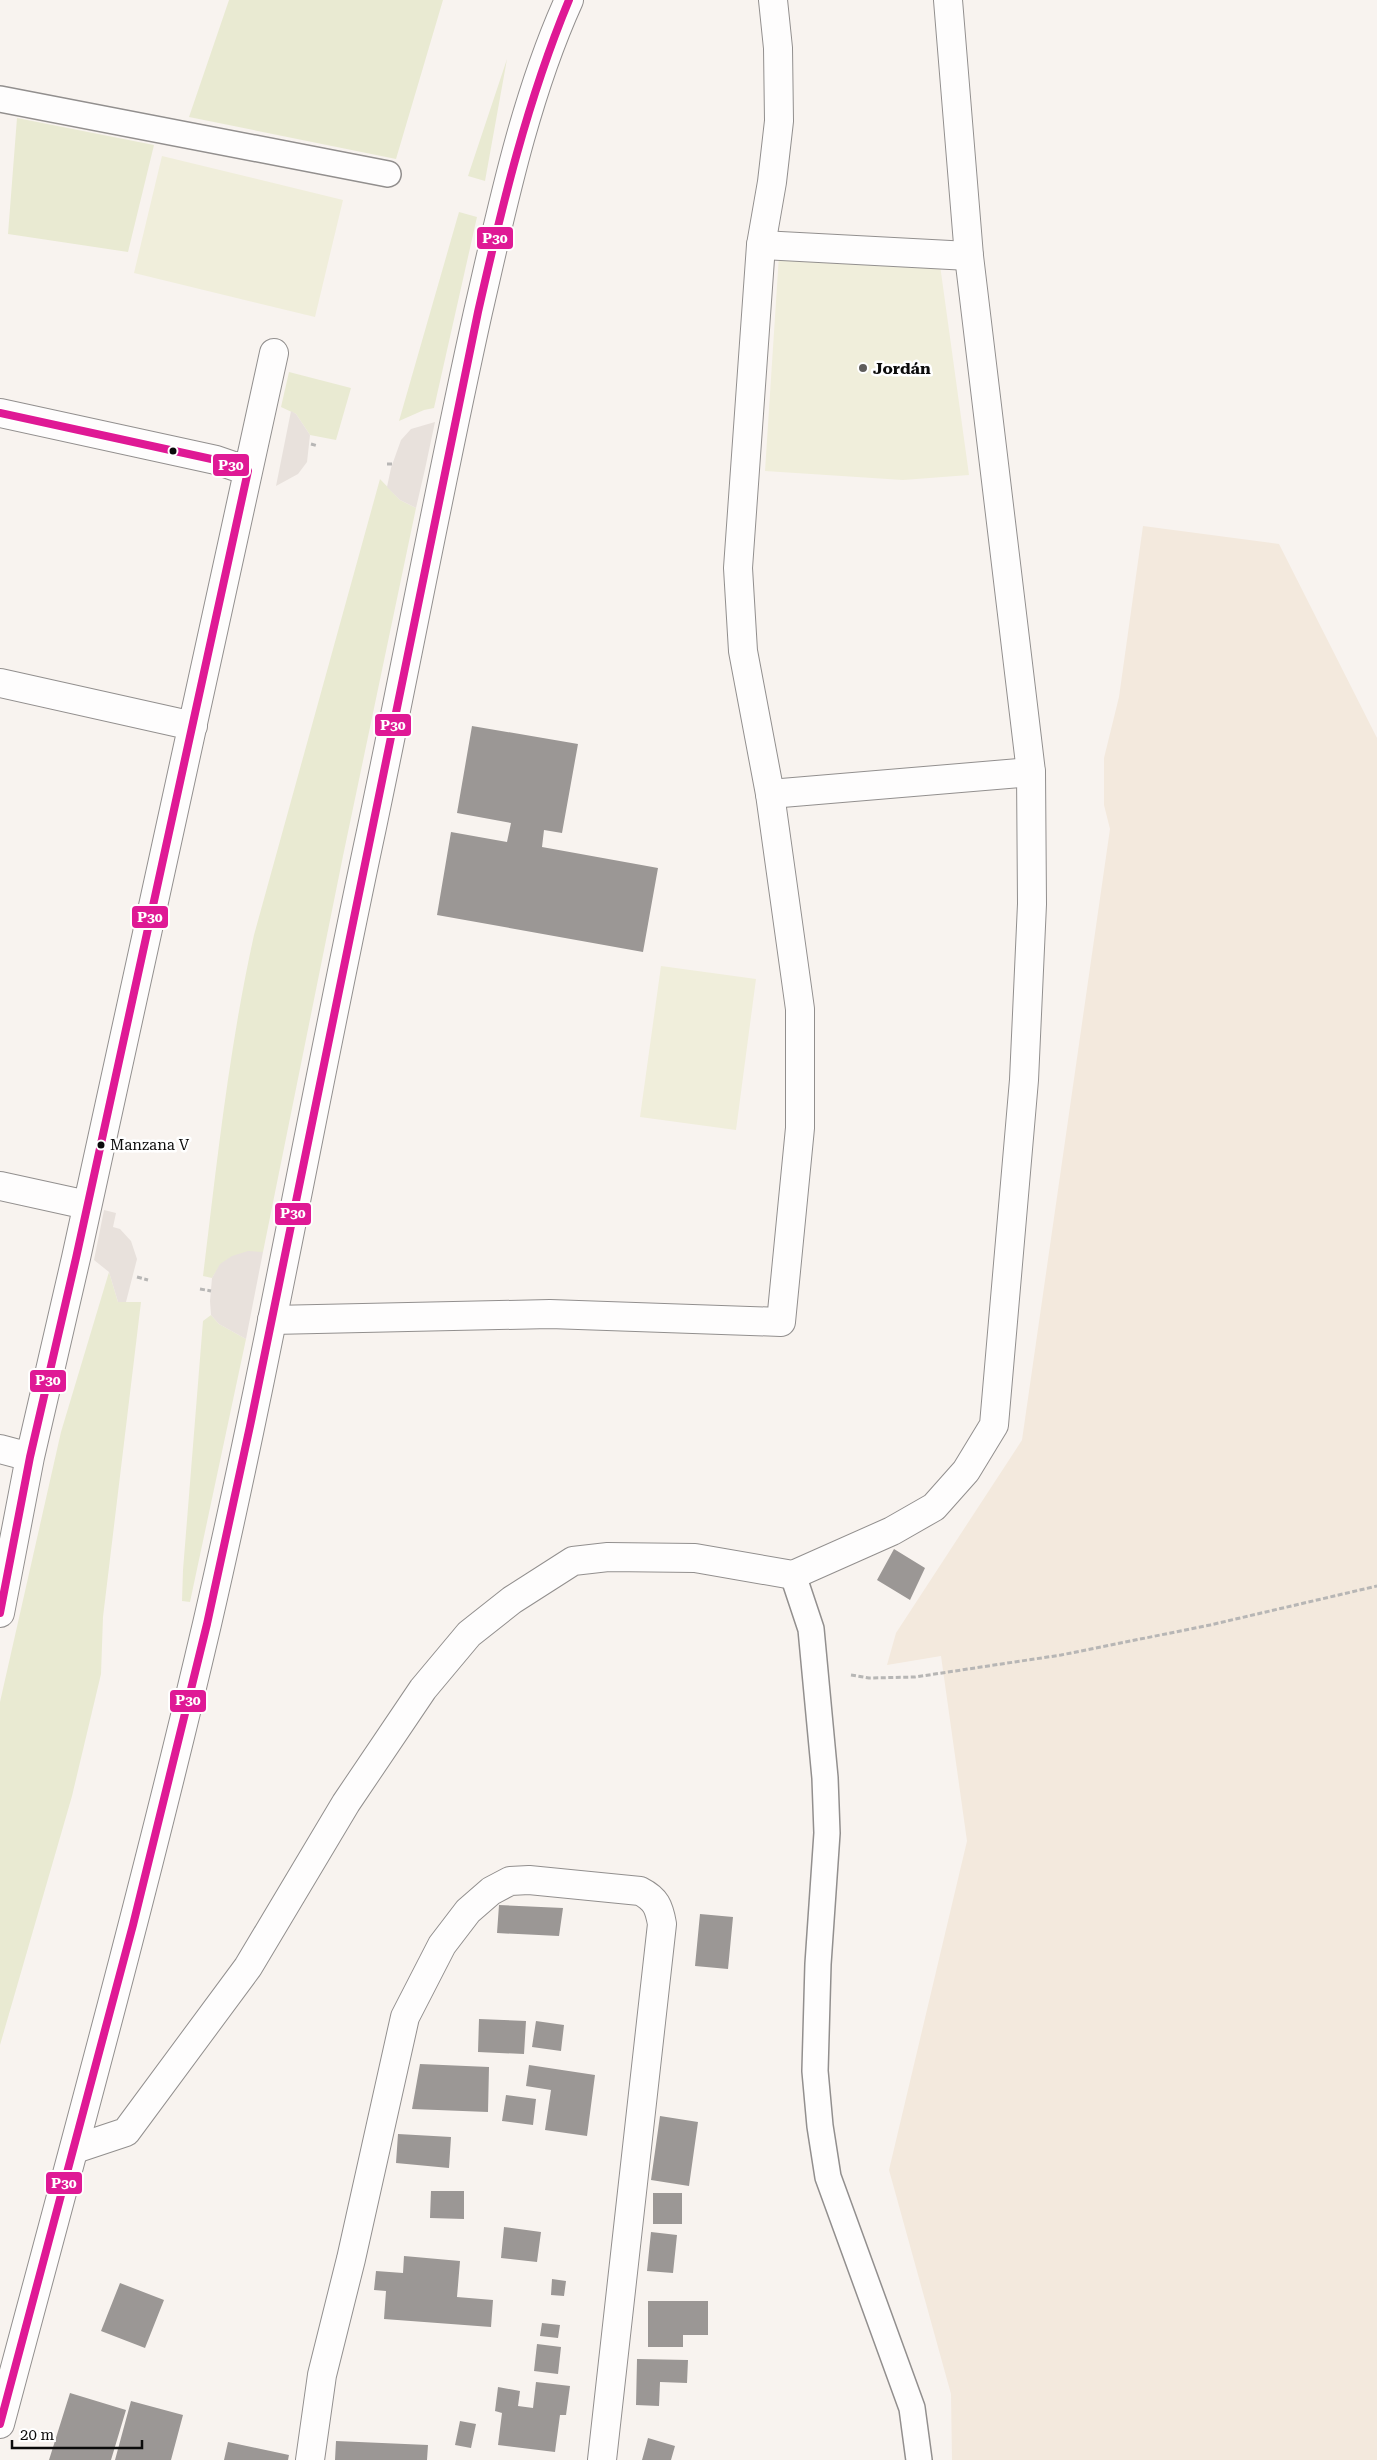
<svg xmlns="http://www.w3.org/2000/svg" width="1377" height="2460" viewBox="0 0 1377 2460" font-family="'Roboto Serif',serif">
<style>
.farmland{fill:#f3e9dd}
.green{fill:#e9ead2}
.pitch{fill:#f0eedb}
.plaza{fill:#e8e1dc}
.building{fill:#9b9795}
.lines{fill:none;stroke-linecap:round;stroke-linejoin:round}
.service-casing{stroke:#928f8e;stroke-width:28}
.pedestrian-casing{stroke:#928f8e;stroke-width:30}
.minor-casing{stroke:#928f8e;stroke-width:30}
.tertiary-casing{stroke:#928f8e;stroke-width:30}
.path{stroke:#b7b6b5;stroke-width:3;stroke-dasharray:5 2.5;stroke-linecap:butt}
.service{stroke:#fefdfd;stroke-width:25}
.pedestrian{stroke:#fefdfd;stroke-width:28}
.minor{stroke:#fefdfd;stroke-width:28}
.tertiary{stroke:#fefdfd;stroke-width:28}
.bus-1-casing{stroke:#fff;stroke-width:11}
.bus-1{stroke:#df1995;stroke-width:8}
.poi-dot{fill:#5e5c5b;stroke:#fff;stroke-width:2}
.bus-dot{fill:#0b0b0b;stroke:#fff;stroke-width:2}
.labels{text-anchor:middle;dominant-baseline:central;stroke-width:5;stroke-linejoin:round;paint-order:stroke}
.bus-label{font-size:15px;fill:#0b0b0b;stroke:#fff;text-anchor:start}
.poi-label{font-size:16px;font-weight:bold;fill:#0b0b0b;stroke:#fff;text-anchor:start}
.line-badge{stroke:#fff;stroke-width:2}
.badge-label{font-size:14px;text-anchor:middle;font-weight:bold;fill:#fff}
</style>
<rect width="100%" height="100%" fill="#f8f3ef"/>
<path class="farmland" d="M 1143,526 L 1279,544 L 1377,738 L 1377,2460 L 952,2460 L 951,2394 L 889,2170 L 967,1841 L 941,1656 L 887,1665 L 896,1633 L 1022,1440 L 1110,829 L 1104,805 L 1104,758 L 1119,697 Z"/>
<path class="green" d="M 229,0 L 443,0 L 396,159 L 189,117 Z
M 507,59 L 485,181 L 468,176 Z
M 17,118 L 154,145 L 128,252 L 8,234 Z
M 459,212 L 477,217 L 434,408 L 424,410 L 399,421 Z
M 289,372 L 351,388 L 336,440 L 310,435 L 296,414 L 281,407 Z
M 380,479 L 400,500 L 416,508 L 343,856 L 263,1252 C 240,1251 224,1258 212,1278 L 203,1276 C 217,1162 229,1048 254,935 Z
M 109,1272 L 118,1302 L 141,1302 L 103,1617 L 101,1674 L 72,1796 L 0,2045 L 0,1702 L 61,1432 Z
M 211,1315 L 219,1324 L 246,1339 L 190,1602 L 182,1601 L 183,1570 L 203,1321 Z"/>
<path class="pitch" d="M 162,156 L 343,200 L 315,317 L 134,273 Z
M 779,255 L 940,265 L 969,475 L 903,480 L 765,471 Z
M 661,966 L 756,979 L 736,1130 L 640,1117 Z"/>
<path class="plaza" d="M 291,411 L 296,414 L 310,435 L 307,462 L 298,474 L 276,486 Z
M 435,422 L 425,469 L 416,508 L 400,500 L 387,487 L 391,468 L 401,440 L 411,429 Z
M 104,1210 L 116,1213 L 113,1227 L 120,1229 L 131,1241 L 137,1259 L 126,1302 L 118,1302 L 109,1272 L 94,1260 Z
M 248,1251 L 263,1252 L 246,1339 L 219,1324 L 211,1315 L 210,1301 L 212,1278 L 220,1264 L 232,1256 Z"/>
<path class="building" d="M 472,726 L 578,744 L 562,833 L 544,830 L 542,847 L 658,868 L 643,952 L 437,915 L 451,832 L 507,842 L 511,823 L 457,813 Z
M 894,1549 L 925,1568 L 910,1600 L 877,1580 Z
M 499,1905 L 563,1908 L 559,1936 L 497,1933 Z
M 700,1914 L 733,1917 L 728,1969 L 695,1966 Z
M 479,2019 L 526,2021 L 524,2054 L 478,2052 Z
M 536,2021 L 564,2025 L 561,2051 L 532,2047 Z
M 420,2064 L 489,2067 L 488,2112 L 412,2109 Z
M 529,2065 L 595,2075 L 587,2136 L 545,2130 L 551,2090 L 526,2086 Z
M 506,2095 L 536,2099 L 533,2125 L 502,2121 Z
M 660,2116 L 698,2122 L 689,2186 L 651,2180 Z
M 398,2134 L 451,2137 L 449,2168 L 396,2163 Z
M 431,2191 L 464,2191 L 464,2219 L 430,2218 Z
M 653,2193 L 682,2193 L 682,2224 L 653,2224 Z
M 504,2227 L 541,2232 L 537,2262 L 501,2258 Z
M 651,2232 L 677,2235 L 673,2273 L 647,2271 Z
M 404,2256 L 460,2261 L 457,2297 L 493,2300 L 491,2327 L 384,2319 L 386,2291 L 374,2290 L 376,2271 L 403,2273 Z
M 552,2279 L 566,2281 L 564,2296 L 551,2295 Z
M 120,2283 L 164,2300 L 145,2348 L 101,2331 Z
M 648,2301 L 708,2301 L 708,2335 L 683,2335 L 683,2347 L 648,2347 Z
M 542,2323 L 560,2325 L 558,2338 L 540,2336 Z
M 537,2344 L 561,2347 L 558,2374 L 534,2371 Z
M 637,2359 L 688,2360 L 687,2383 L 660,2382 L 659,2406 L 636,2405 Z
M 536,2382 L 570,2386 L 566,2415 L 560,2415 L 555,2452 L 498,2445 L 502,2413 L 495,2411 L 498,2387 L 520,2391 L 518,2406 L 533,2408 Z
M 70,2393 L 126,2410 L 111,2460 L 49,2460 Z
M 131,2401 L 183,2415 L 171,2460 L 115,2460 Z
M 460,2421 L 476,2424 L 471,2448 L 455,2445 Z
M 648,2438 L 675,2446 L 671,2460 L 642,2460 Z
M 336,2441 L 428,2445 L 427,2460 L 335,2460 Z
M 228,2442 L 289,2455 L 288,2460 L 224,2460 Z"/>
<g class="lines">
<g class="service-casing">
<path id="service" d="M 0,99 L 388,174
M 793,1575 L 811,1629 L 825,1778 L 827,1833 L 818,1964 L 815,2071 L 820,2126 L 828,2177 L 912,2408 L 919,2460"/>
</g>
<g class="pedestrian-casing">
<path id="pedestrian" d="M 761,245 L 969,256
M 770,794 L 1031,772"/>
</g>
<g class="minor-casing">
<path id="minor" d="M 0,413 L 216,460 L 248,471
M 0,683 L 193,726
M 0,1186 L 87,1205
M 272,1320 L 550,1314 L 781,1322 L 800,1128 L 800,1009 L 770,794 L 743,651 L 738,568 L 761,245 L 772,182 L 779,121 L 778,48 L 773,0
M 0,1449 L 30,1457
M 0,1613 L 30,1457 L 76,1258 L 274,353
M 75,2149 L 126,2132 L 248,1967 L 346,1803 L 423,1689 L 469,1634 L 512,1600 L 573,1561 L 608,1557 L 695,1558 L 793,1575 L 892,1531 L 934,1507 L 966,1471 L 994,1425 L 1024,1080 L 1032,904 L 1031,772 L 969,256 L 948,0
M 310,2460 L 322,2375 L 351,2259 L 405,2017 L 442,1945 L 468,1911 L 491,1891 L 510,1881 L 529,1880 L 640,1891 C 656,1899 659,1907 662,1924 L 602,2460"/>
</g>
<g class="tertiary-casing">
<path id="tertiary" d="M 0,2424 C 71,2158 144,1893 207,1624 C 268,1360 315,1093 372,827 C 408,656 440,483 478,312 C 502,208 525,97 569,0"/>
</g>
<path class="path" d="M 311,444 L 318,446
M 387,464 L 392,464
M 137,1277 L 148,1280
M 200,1289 L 211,1291
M 851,1675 L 869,1678 L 915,1677 L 1061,1655 L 1210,1625 L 1377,1586"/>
<use href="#service" class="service"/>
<use href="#pedestrian" class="pedestrian"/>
<use href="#minor" class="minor"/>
<use href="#tertiary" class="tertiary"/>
<g class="bus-1-casing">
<path id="bus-1" d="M 0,413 L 216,460 L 248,471 L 76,1258 L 30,1457 L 0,1613
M 0,2424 L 133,1925 L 207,1624 L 250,1426 L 478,312 C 502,206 527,101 569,0"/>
</g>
<use href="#bus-1" class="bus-1"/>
</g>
<circle class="poi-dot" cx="863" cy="368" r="5"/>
<g class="bus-dot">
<circle cx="173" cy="451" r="4.5"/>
<circle cx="101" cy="1145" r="4.5"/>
</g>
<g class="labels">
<g class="bus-label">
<text x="110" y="1145">Manzana V</text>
</g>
<g class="poi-label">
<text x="873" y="368">Jordán</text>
</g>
</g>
<g class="line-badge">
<rect x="476" y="226" width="38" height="24" rx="5" fill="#df1995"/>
<rect x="212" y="453" width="38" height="24" rx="5" fill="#df1995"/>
<rect x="374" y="713" width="38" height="24" rx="5" fill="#df1995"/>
<rect x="131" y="905" width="38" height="24" rx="5" fill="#df1995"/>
<rect x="274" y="1202" width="38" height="24" rx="5" fill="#df1995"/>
<rect x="29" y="1369" width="38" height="24" rx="5" fill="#df1995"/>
<rect x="169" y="1689" width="38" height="24" rx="5" fill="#df1995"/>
<rect x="45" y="2171" width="38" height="24" rx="5" fill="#df1995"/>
</g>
<g class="badge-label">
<text x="495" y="243">P30</text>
<text x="231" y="470">P30</text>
<text x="393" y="730">P30</text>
<text x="150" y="922">P30</text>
<text x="293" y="1218">P30</text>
<text x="48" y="1385">P30</text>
<text x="188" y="1705">P30</text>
<text x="64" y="2188">P30</text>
</g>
<path d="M12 2440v8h130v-8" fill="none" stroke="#0b0b0b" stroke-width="2.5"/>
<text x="20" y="2440" font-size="15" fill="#0b0b0b" stroke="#ffffff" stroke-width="4" paint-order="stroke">20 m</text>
</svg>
